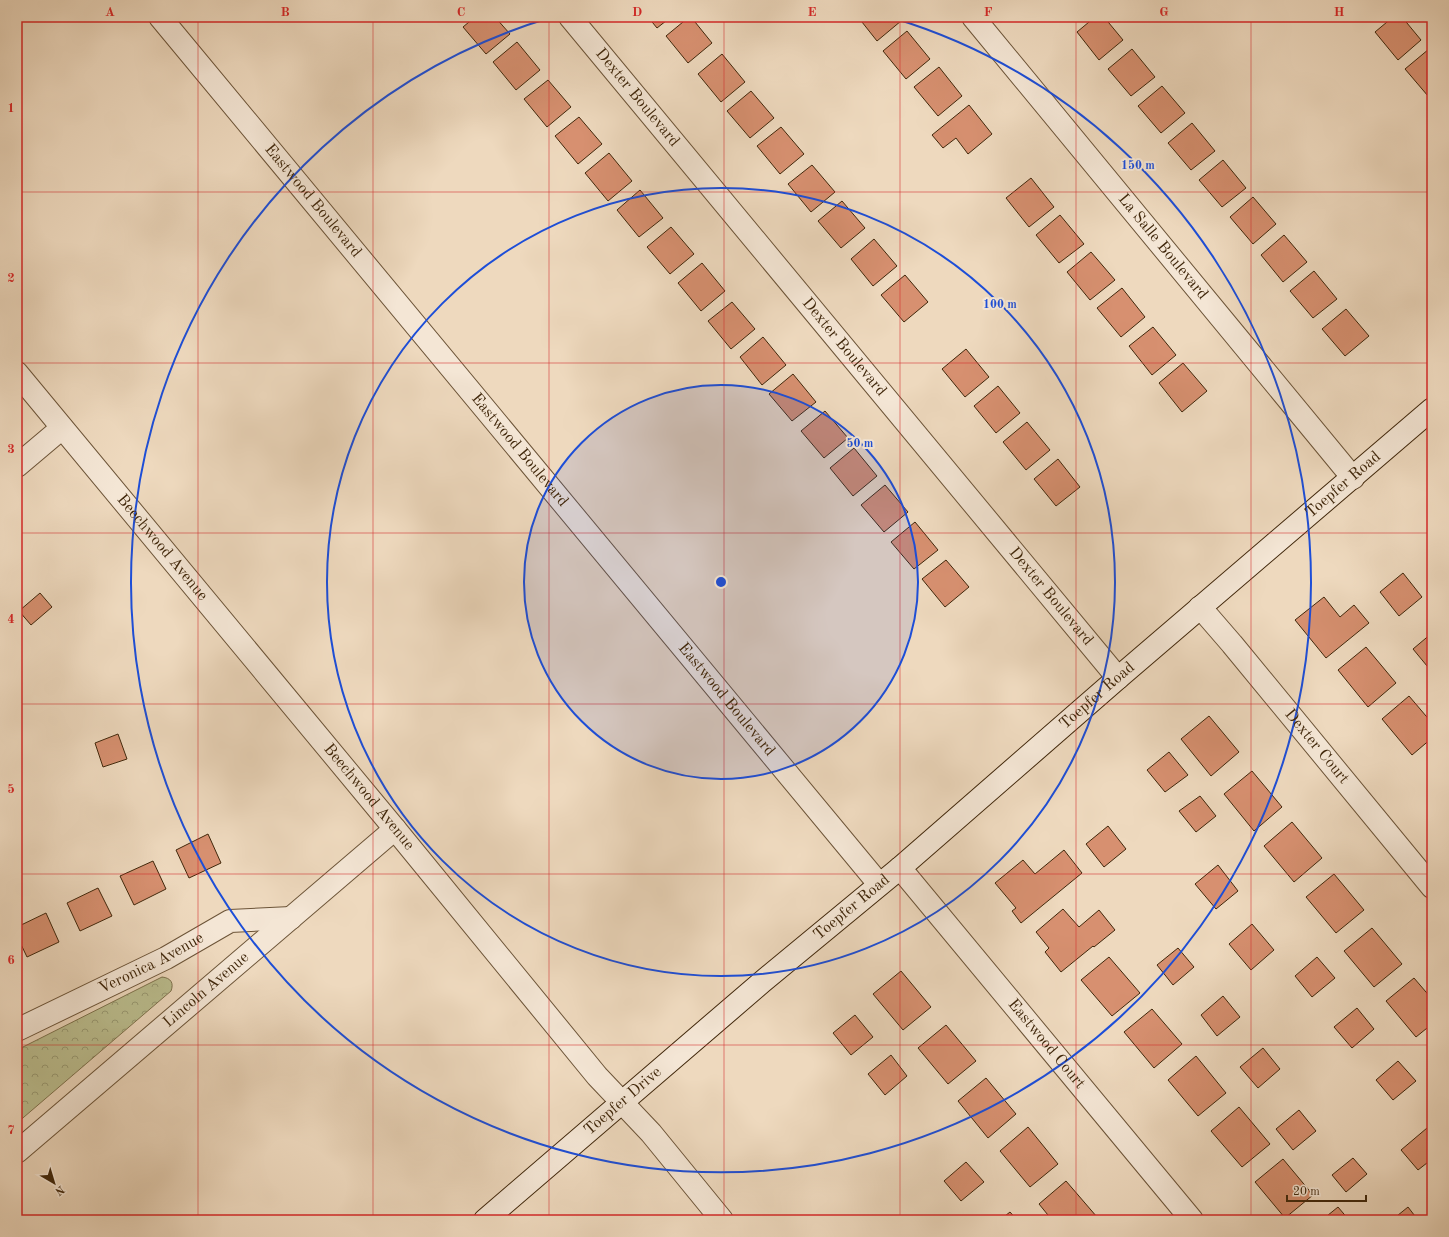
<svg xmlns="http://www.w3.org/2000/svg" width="1449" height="1237" viewBox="0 0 1449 1237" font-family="'Old Standard TT',serif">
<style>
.park{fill:url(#park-crowns);stroke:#7e724d}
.building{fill:#d79070;stroke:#40270b}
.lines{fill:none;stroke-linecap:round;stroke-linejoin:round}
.street-casing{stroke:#6c5438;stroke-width:24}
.secondary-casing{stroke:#40270b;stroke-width:24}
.street{stroke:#f4e6d5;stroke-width:22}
.secondary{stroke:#f4e6d5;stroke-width:22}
.grid{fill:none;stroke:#d62828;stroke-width:1;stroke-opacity:0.55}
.ring{fill:none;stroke:#1d4ed8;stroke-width:2}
.labels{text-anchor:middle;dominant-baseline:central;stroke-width:4;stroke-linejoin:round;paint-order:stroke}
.street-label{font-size:16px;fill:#40270b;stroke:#f4e6d5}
.centre{fill:#1d4ed8;stroke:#f4e6d5;stroke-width:2}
.ring-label{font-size:12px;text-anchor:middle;font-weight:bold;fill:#1d4ed8;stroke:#f4e6d5;stroke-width:4;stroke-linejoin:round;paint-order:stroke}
.neatline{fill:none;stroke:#d62828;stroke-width:1.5}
.grid-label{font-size:13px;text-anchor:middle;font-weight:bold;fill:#d62828}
</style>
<defs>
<pattern id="park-crowns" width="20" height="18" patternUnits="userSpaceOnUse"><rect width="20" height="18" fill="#bbbe8f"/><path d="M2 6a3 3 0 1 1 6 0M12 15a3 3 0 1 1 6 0" fill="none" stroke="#999a73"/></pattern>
</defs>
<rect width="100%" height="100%" fill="#eed9be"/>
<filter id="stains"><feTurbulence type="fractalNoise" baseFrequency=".005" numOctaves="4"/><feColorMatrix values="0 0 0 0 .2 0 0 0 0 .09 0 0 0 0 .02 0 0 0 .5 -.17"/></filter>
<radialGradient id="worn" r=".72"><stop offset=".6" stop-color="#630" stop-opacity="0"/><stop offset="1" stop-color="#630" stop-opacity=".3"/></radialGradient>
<path class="park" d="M 162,977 C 171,978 174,983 171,991 L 17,1123 L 17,1050 Z"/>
<path class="building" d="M 475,17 L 495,17 L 510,34 L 486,54 L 463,27 Z
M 648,17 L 671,17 L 657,28 Z
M 689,17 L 691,17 L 712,43 L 688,63 L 666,36 Z
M 858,17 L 898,17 L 901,21 L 877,41 Z
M 1095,17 L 1104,17 L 1123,40 L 1099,60 L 1077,32 Z
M 1393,17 L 1402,17 L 1421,40 L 1398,60 L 1375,32 Z
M 907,31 L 930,59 L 906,79 L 883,51 Z
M 517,42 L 540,70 L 516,90 L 493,62 Z
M 1132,49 L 1155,77 L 1131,96 L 1108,69 Z
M 1429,49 L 1432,53 L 1432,93 L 1428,96 L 1405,69 Z
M 722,54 L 745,82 L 721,102 L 698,74 Z
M 939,67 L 962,96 L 938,116 L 914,87 Z
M 548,80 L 571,107 L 547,127 L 524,99 Z
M 1162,86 L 1185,113 L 1161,133 L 1138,106 Z
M 751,91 L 774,118 L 750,138 L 727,111 Z
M 969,105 L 992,134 L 968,154 L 956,138 L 943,148 L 932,135 Z
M 579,117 L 602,144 L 578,164 L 555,136 Z
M 1192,123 L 1215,151 L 1191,170 L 1168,143 Z
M 781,127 L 804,154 L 780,174 L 757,146 Z
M 609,153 L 632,181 L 608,201 L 585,173 Z
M 1223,160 L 1246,188 L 1222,207 L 1199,180 Z
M 812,165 L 835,192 L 811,212 L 788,184 Z
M 1031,178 L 1054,207 L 1029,227 L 1006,198 Z
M 640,190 L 663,218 L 639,237 L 617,210 Z
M 1253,197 L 1276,224 L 1253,244 L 1230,217 Z
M 842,201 L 865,228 L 841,248 L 818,221 Z
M 1060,215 L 1084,244 L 1059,263 L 1036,235 Z
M 671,227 L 694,254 L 670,274 L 647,247 Z
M 1284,235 L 1307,262 L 1283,282 L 1261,255 Z
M 874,239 L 897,266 L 873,286 L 851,259 Z
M 1091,252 L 1115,280 L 1090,300 L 1067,272 Z
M 702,263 L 725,291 L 701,311 L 678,283 Z
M 1314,271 L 1337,299 L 1313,318 L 1290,291 Z
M 905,275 L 928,302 L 904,322 L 881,295 Z
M 1122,288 L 1145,317 L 1121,337 L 1097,308 Z
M 732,302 L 755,329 L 731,349 L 708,321 Z
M 1346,309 L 1369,336 L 1345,356 L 1322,329 Z
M 1153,327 L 1176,355 L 1152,375 L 1129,346 Z
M 763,337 L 786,365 L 762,385 L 740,357 Z
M 966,349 L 989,377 L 965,397 L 942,369 Z
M 1183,363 L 1207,391 L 1182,412 L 1159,383 Z
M 793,374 L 816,402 L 792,421 L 769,394 Z
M 998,386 L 1020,413 L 996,433 L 974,406 Z
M 825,411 L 848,438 L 824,458 L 801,431 Z
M 1027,422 L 1050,450 L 1026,470 L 1003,442 Z
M 854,448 L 877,476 L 853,496 L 830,468 Z
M 1058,459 L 1080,487 L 1056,506 L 1034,479 Z
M 885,485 L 908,512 L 884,532 L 861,505 Z
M 915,522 L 938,550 L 914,569 L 891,542 Z
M 946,560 L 969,587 L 945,607 L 922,579 Z
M 1403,573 L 1422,597 L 1399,616 L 1380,592 Z
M 40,593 L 52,607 L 31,625 L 19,611 Z
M 1324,597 L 1340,617 L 1354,605 L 1369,623 L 1326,658 L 1295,620 Z
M 1432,633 L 1432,672 L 1413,649 Z
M 1366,647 L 1396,683 L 1368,707 L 1338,670 Z
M 1409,696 L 1432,723 L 1432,738 L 1412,755 L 1382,719 Z
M 1209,716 L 1239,752 L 1211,776 L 1181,739 Z
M 118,734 L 127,759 L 103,767 L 95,743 Z
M 1169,752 L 1188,775 L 1165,792 L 1147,770 Z
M 1252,771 L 1282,807 L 1254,831 L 1224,794 Z
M 1200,796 L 1216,816 L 1196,832 L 1179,811 Z
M 1292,822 L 1322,858 L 1294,882 L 1264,846 Z
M 1108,826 L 1126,849 L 1104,867 L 1086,844 Z
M 208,834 L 221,863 L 189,878 L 176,850 Z
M 1064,850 L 1082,873 L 1021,923 L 1012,911 L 1016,908 L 995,883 L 1023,860 L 1035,874 Z
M 153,861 L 166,889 L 134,905 L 120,876 Z
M 1218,865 L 1238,891 L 1216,909 L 1195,884 Z
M 1334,874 L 1364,910 L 1336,933 L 1306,897 Z
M 98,888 L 112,916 L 80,931 L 67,903 Z
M 1063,909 L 1079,927 L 1099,910 L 1115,930 L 1094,947 L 1093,946 L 1061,972 L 1045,952 L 1049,948 L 1036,932 Z
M 46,913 L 59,942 L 27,957 L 17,936 L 17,927 Z
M 1252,924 L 1274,950 L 1251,970 L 1229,944 Z
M 1372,928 L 1402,964 L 1374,987 L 1344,951 Z
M 1178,948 L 1194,967 L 1173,985 L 1157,965 Z
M 1109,957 L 1140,993 L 1112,1016 L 1081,980 Z
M 1317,957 L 1335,978 L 1312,997 L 1295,976 Z
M 901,971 L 931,1007 L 903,1030 L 873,994 Z
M 1414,978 L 1432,999 L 1432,1024 L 1416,1037 L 1386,1001 Z
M 1223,996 L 1240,1017 L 1217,1036 L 1201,1015 Z
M 1357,1008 L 1374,1029 L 1352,1048 L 1334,1027 Z
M 1152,1009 L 1182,1044 L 1154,1068 L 1124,1032 Z
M 855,1015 L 873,1037 L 851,1055 L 833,1033 Z
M 946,1025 L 976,1061 L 948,1084 L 918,1048 Z
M 1263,1048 L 1280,1069 L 1258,1088 L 1240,1067 Z
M 891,1055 L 907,1076 L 885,1095 L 868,1074 Z
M 1196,1056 L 1226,1093 L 1198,1116 L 1168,1080 Z
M 1398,1061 L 1416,1081 L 1393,1100 L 1376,1080 Z
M 986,1078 L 1016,1114 L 988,1138 L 958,1101 Z
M 1239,1107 L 1270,1144 L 1242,1167 L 1211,1131 Z
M 1299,1110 L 1316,1131 L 1293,1150 L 1276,1129 Z
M 1028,1127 L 1058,1164 L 1030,1187 L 1000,1151 Z
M 1427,1128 L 1432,1134 L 1432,1159 L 1418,1170 L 1401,1150 Z
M 1353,1158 L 1367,1174 L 1346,1192 L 1332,1175 Z
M 1283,1159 L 1313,1195 L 1285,1218 L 1255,1182 Z
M 966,1162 L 984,1182 L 961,1201 L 944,1181 Z
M 1066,1181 L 1097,1217 L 1093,1220 L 1052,1220 L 1039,1204 Z
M 1338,1207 L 1349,1220 L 1322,1220 Z
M 1408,1207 L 1418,1220 L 1392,1220 Z
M 1010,1212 L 1017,1220 L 1000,1220 Z"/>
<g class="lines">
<g class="street-casing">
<g id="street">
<path id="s1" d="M 160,17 L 879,884"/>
<path id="s2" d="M 570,17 L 1118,678"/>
<path id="s3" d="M 973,17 L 1353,478"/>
<path id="s4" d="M 17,373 L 395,829 L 597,1076 L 651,1133 L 722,1220"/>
<path d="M 17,466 L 62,428"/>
<path id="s5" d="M 1200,607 L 1232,644 L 1432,887"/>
<path id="s6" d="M 900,868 L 1192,1220"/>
<path id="s7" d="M 17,1030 L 166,958 L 230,921 L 291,918"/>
<path id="s8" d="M 17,1152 L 395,829"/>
</g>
</g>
<g class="secondary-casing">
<g id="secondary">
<path id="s9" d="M 485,1220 L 762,982 L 900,868 L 1118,678 L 1432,409"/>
</g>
</g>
<use href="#street" class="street"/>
<use href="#secondary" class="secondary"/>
</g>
<path class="grid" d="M 198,17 L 198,1220M 373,17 L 373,1220M 549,17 L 549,1220M 724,17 L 724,1220M 900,17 L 900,1220M 1076,17 L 1076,1220M 1251,17 L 1251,1220M 17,192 L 1432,192M 17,363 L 1432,363M 17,533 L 1432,533M 17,704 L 1432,704M 17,874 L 1432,874M 17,1045 L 1432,1045"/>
<circle cx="721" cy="582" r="197" fill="#1d4ed8" fill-opacity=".12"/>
<g class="ring">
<circle cx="721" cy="582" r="197"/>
<circle cx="721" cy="582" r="394"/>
<path d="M893 18A590 590 0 1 1 549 18"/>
</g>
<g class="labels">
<g class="street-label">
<text stroke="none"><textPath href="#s2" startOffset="105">Dexter Boulevard</textPath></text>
<text stroke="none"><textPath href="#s1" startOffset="239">Eastwood Boulevard</textPath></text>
<text stroke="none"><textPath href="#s3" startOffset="298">La Salle Boulevard</textPath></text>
<text stroke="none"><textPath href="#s2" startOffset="429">Dexter Boulevard</textPath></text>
<text stroke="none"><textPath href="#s1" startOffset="563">Eastwood Boulevard</textPath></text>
<text stroke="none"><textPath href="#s9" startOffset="1130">Toepfer Road</textPath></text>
<text stroke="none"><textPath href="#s4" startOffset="227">Beechwood Avenue</textPath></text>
<text stroke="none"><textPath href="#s2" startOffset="753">Dexter Boulevard</textPath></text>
<text stroke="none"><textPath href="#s9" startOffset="806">Toepfer Road</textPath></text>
<text stroke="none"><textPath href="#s1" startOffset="887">Eastwood Boulevard</textPath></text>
<text stroke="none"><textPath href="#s5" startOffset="182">Dexter Court</textPath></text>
<text stroke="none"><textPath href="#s4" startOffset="551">Beechwood Avenue</textPath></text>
<text stroke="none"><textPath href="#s9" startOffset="482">Toepfer Road</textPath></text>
<text stroke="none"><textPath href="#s7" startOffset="150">Veronica Avenue</textPath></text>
<text stroke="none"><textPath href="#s8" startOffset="249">Lincoln Avenue</textPath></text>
<text stroke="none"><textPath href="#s6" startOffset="229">Eastwood Court</textPath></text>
<text stroke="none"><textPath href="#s9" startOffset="182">Toepfer Drive</textPath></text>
</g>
</g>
<circle cx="721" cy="582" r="6" class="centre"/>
<g class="ring-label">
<text x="1138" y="169">150 m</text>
<text x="1000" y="308">100 m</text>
<text x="860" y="447">50 m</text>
</g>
<rect width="1449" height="1237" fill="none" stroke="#eed9be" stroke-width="44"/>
<g transform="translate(54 1183) rotate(142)" stroke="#f4e6d5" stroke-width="3" paint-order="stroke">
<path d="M0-3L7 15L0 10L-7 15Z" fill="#40270b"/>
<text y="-6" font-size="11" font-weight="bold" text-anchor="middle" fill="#40270b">N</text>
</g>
<path d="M1287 1195v6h79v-6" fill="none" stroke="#40270b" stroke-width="2"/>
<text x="1293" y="1195" font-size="12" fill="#40270b" stroke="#f4e6d5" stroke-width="3" paint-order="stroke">20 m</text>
<rect x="22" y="22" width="1405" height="1193" class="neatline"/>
<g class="grid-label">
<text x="110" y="16">A</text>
<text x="285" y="16">B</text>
<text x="461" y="16">C</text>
<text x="637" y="16">D</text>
<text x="812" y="16">E</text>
<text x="988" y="16">F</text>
<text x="1164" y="16">G</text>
<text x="1339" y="16">H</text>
<text x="11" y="112">1</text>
<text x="11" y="282">2</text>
<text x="11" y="453">3</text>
<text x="11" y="623">4</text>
<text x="11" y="793">5</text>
<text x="11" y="964">6</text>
<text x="11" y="1134">7</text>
</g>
<rect width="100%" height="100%" filter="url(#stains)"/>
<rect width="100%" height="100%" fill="url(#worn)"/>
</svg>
